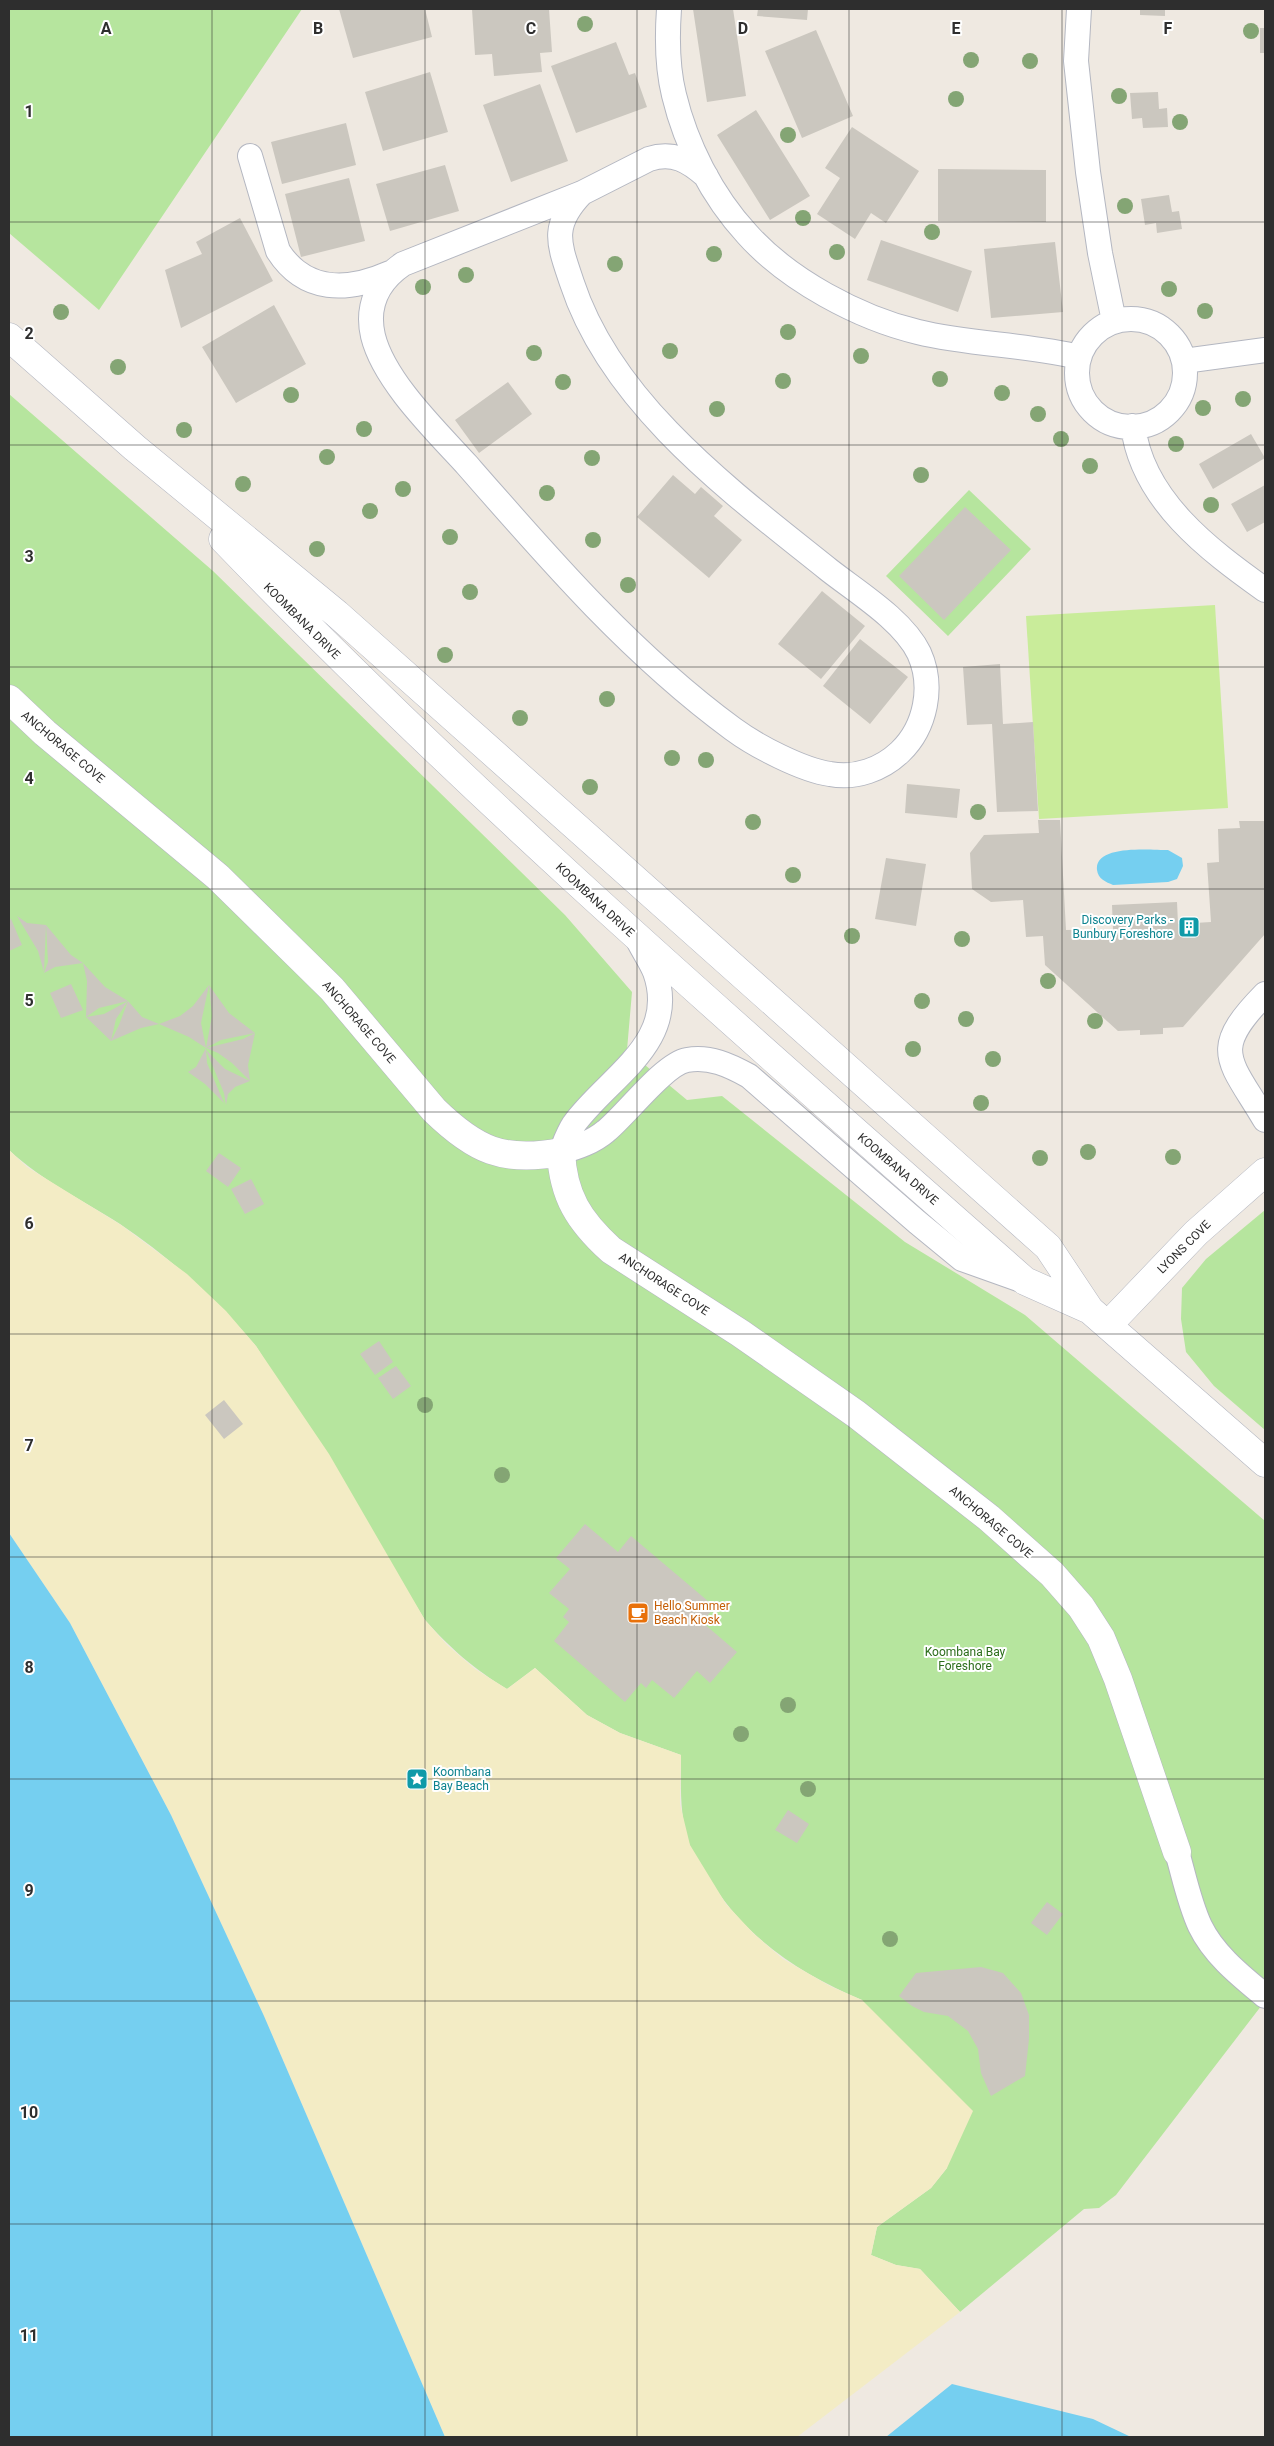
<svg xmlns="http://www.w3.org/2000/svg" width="1274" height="2446" viewBox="0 0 1274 2446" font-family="Roboto,sans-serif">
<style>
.green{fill:#b6e59e}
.sand{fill:#f3ecc5}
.pitch{fill:#c9ec9a}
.water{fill:#75cff0}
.building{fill:#cbc7bf}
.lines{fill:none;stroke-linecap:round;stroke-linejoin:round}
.lane-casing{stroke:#b4b7c1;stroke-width:26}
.street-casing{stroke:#b4b7c1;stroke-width:29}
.secondary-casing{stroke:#b4b7c1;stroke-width:29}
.lane{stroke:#fff;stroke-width:24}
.street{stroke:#fff;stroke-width:28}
.secondary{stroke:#fff;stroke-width:28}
.tree{fill:#84a574}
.grid{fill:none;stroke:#2e2e2e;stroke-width:1;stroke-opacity:0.55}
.labels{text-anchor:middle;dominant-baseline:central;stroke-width:4;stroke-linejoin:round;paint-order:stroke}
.street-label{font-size:12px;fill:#2e2e2e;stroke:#fff}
.culture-label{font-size:12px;fill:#0d838f;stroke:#fff;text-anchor:end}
.food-label{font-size:12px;fill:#c56008;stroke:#fff;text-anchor:start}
.park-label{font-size:12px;fill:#2c6e1b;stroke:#fff}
.grid-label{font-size:16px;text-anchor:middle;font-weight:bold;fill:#2e2e2e;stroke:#fff;stroke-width:4;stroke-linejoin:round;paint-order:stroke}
</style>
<rect width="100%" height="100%" fill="#efe9e1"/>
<path class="green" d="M 9,9 L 302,9 L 99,310 L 9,233 Z
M 9,394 L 213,571 L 565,915 L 632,992 L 627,1050 L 687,1100 L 722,1096 L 905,1242 L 1025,1315 L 1265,1521 L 1265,2001 L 1116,2195 L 1099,2208 L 1084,2209 L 960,2312 L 920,2269 L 896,2265 L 871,2255 L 877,2227 L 931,2188 L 947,2168 L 862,2000 C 801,1974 751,1942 713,1885 C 705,1873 696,1859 690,1846 C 679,1817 681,1785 681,1755 L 620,1733 L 587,1715 L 535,1668 L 507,1689 C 474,1669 451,1649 425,1620 L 256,1346 C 216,1299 172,1259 120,1224 C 83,1200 42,1181 9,1150 Z
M 969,490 L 1031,549 L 948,636 L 886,576 Z
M 1265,1210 L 1265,1430 L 1214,1386 L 1186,1352 L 1181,1319 L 1182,1288 L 1206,1259 Z"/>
<path class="sand" d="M 9,1150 L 27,1167 L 121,1225 L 187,1274 L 226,1311 L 256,1346 L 329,1454 L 425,1620 L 447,1645 L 475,1669 L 507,1689 L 535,1668 L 587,1715 L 620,1733 L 681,1755 L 680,1804 L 690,1845 L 726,1904 L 754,1934 L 783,1959 L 830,1986 L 862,2000 L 973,2111 L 947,2168 L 931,2188 L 877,2227 L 871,2255 L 896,2265 L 920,2269 L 960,2312 L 797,2437 L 445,2437 L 264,2016 L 171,1815 L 70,1623 L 9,1533 Z"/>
<path class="pitch" d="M 1215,605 L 1228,808 L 1039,819 L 1026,616 Z"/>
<path class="water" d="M 1168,850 L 1182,858 L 1183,866 L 1177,879 L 1168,882 L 1113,885 C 1106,882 1098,879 1097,870 C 1094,844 1151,850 1168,850 Z
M 9,1533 L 70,1623 L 171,1815 L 264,2016 L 445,2437 L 9,2437 Z
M 952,2384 L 1093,2419 L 1131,2437 L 886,2437 Z"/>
<path class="building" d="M 339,9 L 425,9 L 432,37 L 353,58 Z
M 472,9 L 549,9 L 552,52 L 540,53 L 542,72 L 494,76 L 492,54 L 475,55 Z
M 693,9 L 733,9 L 746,96 L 707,102 Z
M 758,9 L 808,9 L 807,20 L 757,16 Z
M 1140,9 L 1165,9 L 1165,16 L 1140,15 Z
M 1260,28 L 1265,28 L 1265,53 L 1260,53 Z
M 816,30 L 853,116 L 802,138 L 765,51 Z
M 616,42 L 629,75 L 635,73 L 647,107 L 576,133 L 551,66 Z
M 430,72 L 448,132 L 383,151 L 365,92 Z
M 540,84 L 568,161 L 511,182 L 483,105 Z
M 1158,92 L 1159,109 L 1167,108 L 1168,127 L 1143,128 L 1142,118 L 1132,119 L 1130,93 Z
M 756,110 L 810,196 L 770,220 L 717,135 Z
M 346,123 L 356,165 L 282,184 L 271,142 Z
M 852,127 L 919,171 L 886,223 L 871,213 L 855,239 L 817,214 L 840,178 L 825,168 Z
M 445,165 L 459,211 L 390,231 L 376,184 Z
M 938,169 L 1046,170 L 1046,222 L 938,221 Z
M 349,178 L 365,241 L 301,257 L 285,194 Z
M 1169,195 L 1172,212 L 1179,211 L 1182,229 L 1157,233 L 1156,223 L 1145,225 L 1141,199 Z
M 240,218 L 273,281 L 181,328 L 165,270 L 202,254 L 196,242 Z
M 881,240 L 972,271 L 958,312 L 867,280 Z
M 1055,242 L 1063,312 L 991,318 L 984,249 Z
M 274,305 L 306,364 L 236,403 L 202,347 Z
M 508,382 L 532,414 L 479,453 L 455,420 Z
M 1251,434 L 1265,458 L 1213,489 L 1199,464 Z
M 673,475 L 695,494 L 701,487 L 723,506 L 714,516 L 742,540 L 709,578 L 637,517 Z
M 1265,485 L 1265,522 L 1247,532 L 1231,504 Z
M 965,507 L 1011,550 L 944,620 L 899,576 Z
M 822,591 L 865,626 L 821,679 L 778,644 Z
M 860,639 L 908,677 L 870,724 L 823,686 Z
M 1000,664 L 1003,724 L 1033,722 L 1038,811 L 997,812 L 992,724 L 967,725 L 963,667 Z
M 907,784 L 960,789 L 957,818 L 905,813 Z
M 1038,820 L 1060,820 L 1066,930 L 1113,929 L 1112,905 L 1177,902 L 1178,924 L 1211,922 L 1207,863 L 1219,862 L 1218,829 L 1240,828 L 1239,821 L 1265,821 L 1265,934 L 1183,1027 L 1163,1028 L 1163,1034 L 1140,1035 L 1140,1030 L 1118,1031 L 1045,965 L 1043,936 L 1026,937 L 1023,900 L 991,902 L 972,889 L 970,853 L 984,835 L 1039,833 Z
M 886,858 L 926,864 L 916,926 L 875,919 Z
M 17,916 L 27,923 L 46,925 L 71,955 L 83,963 L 55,967 L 44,973 L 48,962 L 46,925 L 44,972 L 38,951 Z
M 11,919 L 22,945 L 9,951 L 9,920 Z
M 83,963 L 105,987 L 128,1001 L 116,1019 L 111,1041 L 86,1017 L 104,1014 L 128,1001 L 99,1008 L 86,1017 L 87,981 Z
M 71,984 L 83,1010 L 61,1018 L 50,993 Z
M 209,985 L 201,1023 L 206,1048 L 212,1016 L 209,985 L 229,1013 L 255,1033 L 221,1040 L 206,1048 L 189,1037 L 159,1024 L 180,1016 L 193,1006 Z
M 128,1001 L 142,1017 L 159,1024 L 141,1028 L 111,1041 L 119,1025 Z
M 255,1033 L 248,1065 L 250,1081 L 232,1063 L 218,1053 L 206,1048 L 243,1039 Z
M 206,1048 L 207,1063 L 224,1103 L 205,1084 L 188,1072 L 196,1067 Z
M 206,1050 L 225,1069 L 250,1081 L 235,1087 L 228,1094 L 226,1105 L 224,1093 Z
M 219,1153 L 241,1168 L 228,1187 L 206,1171 Z
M 251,1179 L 264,1204 L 245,1214 L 231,1189 Z
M 379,1341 L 393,1362 L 375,1375 L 360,1354 Z
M 396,1366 L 411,1386 L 393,1399 L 378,1378 Z
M 224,1400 L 243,1424 L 224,1439 L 205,1415 Z
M 585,1524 L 618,1552 L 631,1536 L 715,1607 L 702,1622 L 737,1652 L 710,1683 L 697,1671 L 674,1698 L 652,1680 L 646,1688 L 641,1683 L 625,1702 L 554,1641 L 569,1622 L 563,1617 L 569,1609 L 549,1593 L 570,1569 L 556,1558 Z
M 788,1810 L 809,1824 L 797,1843 L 775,1830 Z
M 1047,1902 L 1063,1914 L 1047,1935 L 1031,1923 Z
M 981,1967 L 1003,1973 L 1021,1993 L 1029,2015 L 1029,2039 L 1025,2076 L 991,2096 L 981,2073 L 978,2049 L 968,2031 L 948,2016 L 924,2012 L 912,2006 L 899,1996 L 916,1973 Z"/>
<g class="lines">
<g class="lane-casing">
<path id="lane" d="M 669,9 C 667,37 667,67 674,95 C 686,145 712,196 747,234 C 788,280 859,318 918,332 C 971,345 1026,344 1079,357
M 1079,9 L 1076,61 L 1088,172 L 1100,253 L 1114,321
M 250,156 L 278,251 C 305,293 347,292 390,273
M 582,193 C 550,226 559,244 572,283 C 612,405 733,493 829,570 C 857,592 903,620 919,653 C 934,686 926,727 900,752 C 882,769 856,779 830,774 C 802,770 756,746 733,729 C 632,655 549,559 467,465 C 436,431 384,381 373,336 C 366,306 378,281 403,264 L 582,193 L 649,159 C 673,151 689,161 706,176
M1077 373a54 54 0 1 1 108 0a54 54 0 1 1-108 0Z
M 1184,361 L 1265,350
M 1133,426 C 1142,500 1209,550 1265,590
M 1265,994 C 1209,1051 1229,1059 1265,1120
M 561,1152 C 578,1147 593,1142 606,1131 C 626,1115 664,1064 687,1060 C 710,1056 729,1065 749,1076 L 917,1222 L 962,1259 L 1021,1280
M 561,1152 C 565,1142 568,1133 574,1124 C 608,1077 680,1042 655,972 C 651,962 644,952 639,942
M 1177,1852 C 1184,1876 1189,1902 1200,1926 C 1214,1955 1241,1976 1265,1996"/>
</g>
<g class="street-casing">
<path id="street" d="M 9,699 L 45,733 L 218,877 L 274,932 L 332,989 L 434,1110 C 475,1150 503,1163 561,1152 C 563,1196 579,1221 611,1250 L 740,1333 L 856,1414 L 989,1518 L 1052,1574 L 1081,1607 L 1101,1638 L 1118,1679 L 1177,1852
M 1108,1325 L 1196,1233 L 1265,1172"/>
</g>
<g class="secondary-casing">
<path id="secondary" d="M 9,337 L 135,448 L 337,614 L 1048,1247 L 1090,1310 L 1265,1463
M 223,539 C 476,802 752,1040 1025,1281 L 1090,1310"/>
</g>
<use href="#lane" class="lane"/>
<use href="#street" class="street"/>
<use href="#secondary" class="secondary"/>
</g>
<g class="tree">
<circle cx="585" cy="24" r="8"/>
<circle cx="1251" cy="31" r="8"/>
<circle cx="971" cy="60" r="8"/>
<circle cx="1030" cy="61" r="8"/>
<circle cx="1119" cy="96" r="8"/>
<circle cx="956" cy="99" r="8"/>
<circle cx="1180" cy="122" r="8"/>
<circle cx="788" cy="135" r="8"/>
<circle cx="1125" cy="206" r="8"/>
<circle cx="803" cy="218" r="8"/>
<circle cx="932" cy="232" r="8"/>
<circle cx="837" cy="252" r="8"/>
<circle cx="714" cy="254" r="8"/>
<circle cx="615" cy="264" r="8"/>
<circle cx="466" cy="275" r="8"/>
<circle cx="423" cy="287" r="8"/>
<circle cx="1169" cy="289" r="8"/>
<circle cx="1205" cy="311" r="8"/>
<circle cx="61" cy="312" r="8"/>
<circle cx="788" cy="332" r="8"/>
<circle cx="670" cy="351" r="8"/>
<circle cx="534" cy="353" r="8"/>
<circle cx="861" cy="356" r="8"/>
<circle cx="118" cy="367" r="8"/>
<circle cx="940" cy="379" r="8"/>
<circle cx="783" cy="381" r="8"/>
<circle cx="563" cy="382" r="8"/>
<circle cx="1002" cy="393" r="8"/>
<circle cx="291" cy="395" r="8"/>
<circle cx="1243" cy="399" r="8"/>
<circle cx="1203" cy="408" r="8"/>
<circle cx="717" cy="409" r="8"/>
<circle cx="1038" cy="414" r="8"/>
<circle cx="364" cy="429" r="8"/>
<circle cx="184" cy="430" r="8"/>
<circle cx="1061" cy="439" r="8"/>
<circle cx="1176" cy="444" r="8"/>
<circle cx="327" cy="457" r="8"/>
<circle cx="592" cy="458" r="8"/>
<circle cx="1090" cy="466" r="8"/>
<circle cx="921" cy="475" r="8"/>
<circle cx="243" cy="484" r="8"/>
<circle cx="403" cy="489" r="8"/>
<circle cx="547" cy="493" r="8"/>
<circle cx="1211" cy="505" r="8"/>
<circle cx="370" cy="511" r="8"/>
<circle cx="450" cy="537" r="8"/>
<circle cx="593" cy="540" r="8"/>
<circle cx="317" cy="549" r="8"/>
<circle cx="628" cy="585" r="8"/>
<circle cx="470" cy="592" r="8"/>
<circle cx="445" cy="655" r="8"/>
<circle cx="607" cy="699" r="8"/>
<circle cx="520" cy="718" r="8"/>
<circle cx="672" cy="758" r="8"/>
<circle cx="706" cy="760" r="8"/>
<circle cx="590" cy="787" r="8"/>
<circle cx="978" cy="812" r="8"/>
<circle cx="753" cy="822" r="8"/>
<circle cx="793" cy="875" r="8"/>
<circle cx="852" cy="936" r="8"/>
<circle cx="962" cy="939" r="8"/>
<circle cx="1048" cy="981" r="8"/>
<circle cx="922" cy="1001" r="8"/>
<circle cx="966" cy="1019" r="8"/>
<circle cx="1095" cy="1021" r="8"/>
<circle cx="913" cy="1049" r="8"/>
<circle cx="993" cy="1059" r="8"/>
<circle cx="981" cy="1103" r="8"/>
<circle cx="1088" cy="1152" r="8"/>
<circle cx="1173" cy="1157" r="8"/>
<circle cx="1040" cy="1158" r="8"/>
<circle cx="425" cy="1405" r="8"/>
<circle cx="502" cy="1475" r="8"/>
<circle cx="788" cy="1705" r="8"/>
<circle cx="741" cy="1734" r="8"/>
<circle cx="808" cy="1789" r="8"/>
<circle cx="890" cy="1939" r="8"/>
</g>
<path class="grid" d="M 212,9 L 212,2437M 425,9 L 425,2437M 637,9 L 637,2437M 849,9 L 849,2437M 1062,9 L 1062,2437M 9,222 L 1265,222M 9,445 L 1265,445M 9,667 L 1265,667M 9,889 L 1265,889M 9,1112 L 1265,1112M 9,1334 L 1265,1334M 9,1557 L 1265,1557M 9,1779 L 1265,1779M 9,2001 L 1265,2001M 9,2224 L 1265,2224"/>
<defs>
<g id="building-square" transform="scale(1.125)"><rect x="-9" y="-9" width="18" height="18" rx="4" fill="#0f9aa8" stroke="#fff"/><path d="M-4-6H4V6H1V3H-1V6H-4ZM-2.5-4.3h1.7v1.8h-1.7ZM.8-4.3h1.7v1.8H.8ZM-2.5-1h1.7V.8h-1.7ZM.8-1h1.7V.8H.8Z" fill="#fff"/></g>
<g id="cafe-square" transform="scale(1.125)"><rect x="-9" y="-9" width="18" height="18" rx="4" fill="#e8710a" stroke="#fff"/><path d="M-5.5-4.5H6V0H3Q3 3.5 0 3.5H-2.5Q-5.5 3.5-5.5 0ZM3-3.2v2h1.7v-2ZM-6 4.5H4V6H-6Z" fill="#fff"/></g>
<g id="sight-square" transform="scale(1.125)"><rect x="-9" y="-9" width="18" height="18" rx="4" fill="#0f9aa8" stroke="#fff"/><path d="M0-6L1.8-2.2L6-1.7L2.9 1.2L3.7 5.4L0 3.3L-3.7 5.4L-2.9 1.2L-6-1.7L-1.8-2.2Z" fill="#fff"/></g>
</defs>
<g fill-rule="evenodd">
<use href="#building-square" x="1189" y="927"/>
<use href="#cafe-square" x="638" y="1613"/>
<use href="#sight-square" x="417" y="1779"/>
</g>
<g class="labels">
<g class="street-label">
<text transform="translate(302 621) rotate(45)">KOOMBANA DRIVE</text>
<text transform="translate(63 747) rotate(40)">ANCHORAGE COVE</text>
<text transform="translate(595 900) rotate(43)">KOOMBANA DRIVE</text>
<text transform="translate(359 1022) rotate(49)">ANCHORAGE COVE</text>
<text transform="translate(898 1169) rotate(41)">KOOMBANA DRIVE</text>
<text transform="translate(1184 1247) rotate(-45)">LYONS COVE</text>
<text transform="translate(664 1284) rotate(33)">ANCHORAGE COVE</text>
<text transform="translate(991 1522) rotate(40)">ANCHORAGE COVE</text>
</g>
<g class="culture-label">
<text x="1173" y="920">Discovery Parks -<tspan x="1173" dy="14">Bunbury Foreshore</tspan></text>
<text x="433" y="1772" text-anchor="start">Koombana<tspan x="433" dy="14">Bay Beach</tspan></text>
</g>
<g class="food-label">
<text x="654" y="1606">Hello Summer<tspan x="654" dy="14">Beach Kiosk</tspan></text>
</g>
<g class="park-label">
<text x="965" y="1652">Koombana Bay<tspan x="965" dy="14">Foreshore</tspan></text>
</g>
</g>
<g class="grid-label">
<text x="106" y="34">A</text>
<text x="318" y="34">B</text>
<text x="531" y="34">C</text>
<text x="743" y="34">D</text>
<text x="956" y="34">E</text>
<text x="1168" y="34">F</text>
<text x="29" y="117">1</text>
<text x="29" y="339">2</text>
<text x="29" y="562">3</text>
<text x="29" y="784">4</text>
<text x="29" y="1006">5</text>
<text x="29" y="1229">6</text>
<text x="29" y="1451">7</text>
<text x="29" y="1673">8</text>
<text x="29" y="1896">9</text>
<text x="29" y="2118">10</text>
<text x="29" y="2341">11</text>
</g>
<rect width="1274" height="2446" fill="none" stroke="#2e2e2e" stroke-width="20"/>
</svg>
